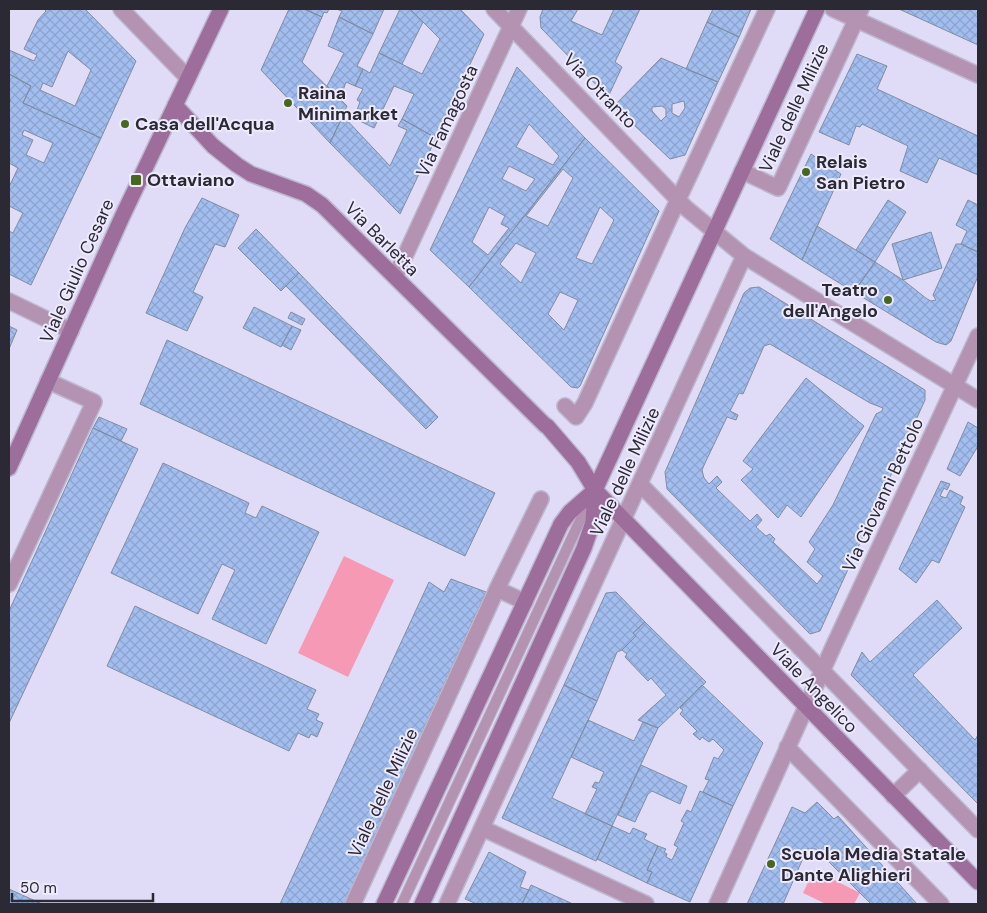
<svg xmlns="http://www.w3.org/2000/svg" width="987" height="913" viewBox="0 0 987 913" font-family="'DM Sans',sans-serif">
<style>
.pitch{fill:#f699b5}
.building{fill:url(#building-cross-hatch);stroke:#808ca3;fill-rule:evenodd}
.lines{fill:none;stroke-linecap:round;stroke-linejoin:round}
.lane-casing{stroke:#bcb7cf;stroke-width:12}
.street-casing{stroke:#bcb7cf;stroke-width:18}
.secondary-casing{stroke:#bcb7cf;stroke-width:18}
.lane{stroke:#b493b2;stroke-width:10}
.street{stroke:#b493b2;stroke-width:15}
.secondary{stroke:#9d6e9c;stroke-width:15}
.poi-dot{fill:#45671f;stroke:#ede9ff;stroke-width:2}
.labels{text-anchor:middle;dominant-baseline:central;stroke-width:4;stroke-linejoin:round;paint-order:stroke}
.street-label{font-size:18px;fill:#2b2933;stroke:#ede9ff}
.poi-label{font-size:18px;font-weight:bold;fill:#2b2933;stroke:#ede9ff;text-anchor:start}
</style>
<defs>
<pattern id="building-cross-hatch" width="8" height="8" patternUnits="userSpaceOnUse" patternTransform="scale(1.25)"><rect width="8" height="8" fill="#a2bef0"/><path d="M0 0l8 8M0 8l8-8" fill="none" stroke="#8ca3ce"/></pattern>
</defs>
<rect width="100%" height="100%" fill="#e0dbf6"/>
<path class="pitch" d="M 344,556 L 394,580 L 348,677 L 298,653 Z
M 814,870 L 860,893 L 854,904 L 826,904 L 803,893 Z"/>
<path class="building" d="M 44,9 L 85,9 L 136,61 L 101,138 L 23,103 L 31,86 L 9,74 L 9,50 L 34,61 L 37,55 L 24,49 L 38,20 L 46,11 ZM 68,51 L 91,70 L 75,106 L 40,90 L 43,83 L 52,87 Z
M 289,9 L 304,9 L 322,17 L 302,62 L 347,106 L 330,143 L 261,70 Z
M 304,9 L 329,9 L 327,13 L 324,12 L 322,17 Z
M 336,9 L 384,9 L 373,34 L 339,17 L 342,11 Z
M 400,9 L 410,9 L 423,22 L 402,64 L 379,53 Z
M 410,9 L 460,9 L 484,34 L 436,138 L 402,119 L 414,94 L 394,86 L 374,128 L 354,118 L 360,102 L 357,100 L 363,89 L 355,86 L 363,69 L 370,73 L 379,53 L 422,74 L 440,39 Z
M 543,9 L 578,9 L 571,21 L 602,35 L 614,9 L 640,9 L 615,62 L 622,67 L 608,97 L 541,28 L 540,17 Z
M 713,9 L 751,9 L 739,37 L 707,22 Z
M 899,9 L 978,9 L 978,45 Z
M 339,17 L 373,34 L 357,66 L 363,69 L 355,86 L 346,82 L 340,99 L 327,86 L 344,53 L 328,46 Z
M 707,22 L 739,37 L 718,82 L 686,69 Z
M 857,54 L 887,66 L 877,89 L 978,136 L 978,175 L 939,158 L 927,183 L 900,171 L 908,146 L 862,124 L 860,127 L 856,126 L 849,145 L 819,132 Z
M 661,58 L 718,82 L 685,155 L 670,159 L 614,106 ZM 684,101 L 685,108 L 679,117 L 672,113 L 672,104 ZM 662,106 L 666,109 L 666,116 L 661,121 L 652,111 L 652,107 Z
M 517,67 L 585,138 L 469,287 L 430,250 ZM 529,124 L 559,156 L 553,165 L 516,147 ZM 509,166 L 535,179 L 526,191 L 502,179 ZM 489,207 L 505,216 L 501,224 L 509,228 L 488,255 L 472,242 Z
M 9,74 L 31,86 L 23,103 L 101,138 L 31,285 L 9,274 L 9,231 L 13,233 L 23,213 L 9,206 L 9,187 L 18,168 L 9,163 L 9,103 L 11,100 L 9,99 ZM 24,130 L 53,143 L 44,163 L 26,155 L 33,140 L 22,135 Z
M 343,116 L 390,166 L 407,130 L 398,126 L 402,119 L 436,138 L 400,214 L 330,143 Z
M 585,138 L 659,211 L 580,386 L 578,388 L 571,387 L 469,287 ZM 563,169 L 573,178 L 548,226 L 526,216 ZM 600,207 L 614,220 L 592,264 L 576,258 ZM 516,243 L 536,253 L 521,283 L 500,264 ZM 560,292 L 578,300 L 564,330 L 548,314 Z
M 811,154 L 841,174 L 802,260 L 770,239 Z
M 202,198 L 239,215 L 225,247 L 215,244 L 193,292 L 203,297 L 187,331 L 146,313 L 185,228 Z
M 888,200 L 906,212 L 875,262 L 856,250 Z
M 968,200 L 978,205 L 978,252 L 961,244 L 967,231 L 956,225 Z
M 817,226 L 875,262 L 854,292 L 802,260 Z
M 256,229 L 299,273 L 281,291 L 238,248 Z
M 931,232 L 942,268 L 903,280 L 892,244 Z
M 956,244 L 961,244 L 978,252 L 978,276 L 951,341 L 946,345 L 936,342 L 854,292 L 875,262 L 903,280 L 927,299 L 931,301 L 936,300 L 933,295 Z
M 299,273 L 438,417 L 426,429 L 286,286 Z
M 759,287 L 925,390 L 925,400 L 820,631 L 810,634 L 667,489 L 665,472 L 744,293 L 750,288 ZM 770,344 L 870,403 L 883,408 L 882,411 L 876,414 L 833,505 L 809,542 L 815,549 L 807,562 L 823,576 L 817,584 L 773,542 L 775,539 L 770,534 L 766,536 L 756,527 L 762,520 L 757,514 L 750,521 L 716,488 L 722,482 L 717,476 L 709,484 L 704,478 L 702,470 L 705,463 L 727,417 L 736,420 L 738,415 L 730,411 L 739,393 L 743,394 L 764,346 Z
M 254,307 L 292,326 L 281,347 L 243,328 Z
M 291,312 L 305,319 L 302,325 L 288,318 Z
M 9,326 L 17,330 L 9,349 Z
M 292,326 L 301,330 L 291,350 L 282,345 Z
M 167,340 L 495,493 L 465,556 L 140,404 Z
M 806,378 L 864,426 L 801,517 L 787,505 L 778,518 L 741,480 L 753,469 L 743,461 Z
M 99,417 L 127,429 L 121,441 L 93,428 Z
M 968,422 L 978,428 L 978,446 L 960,476 L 947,469 Z
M 93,428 L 138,449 L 9,723 L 9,611 Z
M 163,463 L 249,503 L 245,513 L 256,518 L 262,506 L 319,532 L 266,644 L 212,619 L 235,570 L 222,564 L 198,614 L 111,573 Z
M 941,481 L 950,484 L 947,490 L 944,488 L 940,496 L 946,498 L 950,490 L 963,497 L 960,504 L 965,507 L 939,563 L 932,560 L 916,583 L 899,569 Z
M 451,579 L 486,592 L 344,904 L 280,904 L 429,582 L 444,592 Z
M 616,592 L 645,622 L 633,633 L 636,636 L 622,650 L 617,652 L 597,701 L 564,685 L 606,593 Z
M 937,600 L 962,628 L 913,675 L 975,740 L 978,735 L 978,804 L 851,675 L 862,652 L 870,662 Z
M 135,606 L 316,690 L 307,709 L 319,714 L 316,720 L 323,723 L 317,737 L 311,734 L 309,738 L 298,733 L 289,751 L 107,666 Z
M 645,622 L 706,682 L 658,728 L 638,720 L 666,695 L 651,678 L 648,681 L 625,657 L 627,654 L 622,650 L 636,636 L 633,633 Z
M 564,685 L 597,701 L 552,798 L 612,826 L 596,861 L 502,818 Z
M 702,685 L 763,743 L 733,806 L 703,792 L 709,780 L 705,779 L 714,757 L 718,759 L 724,750 L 713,739 L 709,742 L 702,737 L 700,740 L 693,734 L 697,731 L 680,714 L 683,710 L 680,708 Z
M 588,720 L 634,741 L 643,722 L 658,728 L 612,826 L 585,814 L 597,789 L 592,787 L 595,782 L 599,783 L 604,772 L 571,757 Z
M 641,765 L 687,786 L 680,804 L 652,791 L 648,794 L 635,822 L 618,815 Z
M 700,791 L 733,806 L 690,902 L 647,883 L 652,872 L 647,870 L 658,846 L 666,849 L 664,852 L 667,854 L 666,857 L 672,860 L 678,847 L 674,845 L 684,823 L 681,821 L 687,810 L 691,812 Z
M 817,802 L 834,819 L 838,816 L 917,904 L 871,904 L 816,849 L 807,849 L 783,904 L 747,904 L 792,807 L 805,813 Z
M 612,826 L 630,834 L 633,828 L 647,834 L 644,839 L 658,846 L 647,870 L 652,872 L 647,883 L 597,859 Z
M 489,852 L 526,872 L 520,887 L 529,890 L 522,904 L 502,903 L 477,904 L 465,899 Z
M 531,885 L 573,904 L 522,904 Z
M 9,889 L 42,904 L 9,904 Z"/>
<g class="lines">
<g class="lane-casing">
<path id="lane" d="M 402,904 L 591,497"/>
</g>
<g class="street-casing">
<path id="street" d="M 121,9 L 188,78
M 494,9 L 686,208 L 744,256 L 978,400
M 833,9 L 978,75
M 742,171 L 778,188 L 861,9
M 398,271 L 519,9
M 9,301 L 71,331
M 565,406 L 576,417 L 585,403 L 670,217 L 767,9
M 640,484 L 978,830
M 9,584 L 94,402 L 48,381
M 497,589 L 525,602
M 787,747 L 941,904
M 893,796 L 920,770
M 482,828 L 646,904
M 353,904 L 497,589 L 541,499
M 447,904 L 744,256
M 717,904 L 834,645 L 978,336"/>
</g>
<g class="secondary-casing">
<path id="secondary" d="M 175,105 L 213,146 L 237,165 L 251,174 L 306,194 L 322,205 L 546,426
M 547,426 L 578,462 L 595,490 L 978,882
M 9,468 L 122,217 L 221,9
M 384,904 L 561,524 L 570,512 L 595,490 L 817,9
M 422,904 L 584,548 L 593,522 L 595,490"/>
</g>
<use href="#lane" class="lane"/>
<use href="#street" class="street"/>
<use href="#secondary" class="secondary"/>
</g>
<g class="poi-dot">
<circle cx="288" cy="103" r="5"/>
<circle cx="125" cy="124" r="5"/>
<circle cx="806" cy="172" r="5"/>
<rect x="130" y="174" width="12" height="12" rx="2.5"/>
<circle cx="888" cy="300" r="5"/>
<circle cx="771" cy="864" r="5"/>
</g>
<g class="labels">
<g class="street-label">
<text transform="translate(600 91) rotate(46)">Via Otranto</text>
<text transform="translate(794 108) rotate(-65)">Viale delle Milizie</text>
<text transform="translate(447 121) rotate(-65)">Via Famagosta</text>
<text transform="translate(382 239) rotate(45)">Via Barletta</text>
<text transform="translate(77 271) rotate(-66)">Viale Giulio Cesare</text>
<text transform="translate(625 472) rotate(-65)">Viale delle Milizie</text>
<text transform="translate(883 495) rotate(-65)">Via Giovanni Bettolo</text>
<text transform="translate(814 688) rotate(46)">Viale Angelico</text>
<text transform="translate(383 793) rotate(-65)">Viale delle Milizie</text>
</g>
<g class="poi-label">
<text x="298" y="93">Raina<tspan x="298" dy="21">Minimarket</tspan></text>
<text x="135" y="124">Casa dell'Acqua</text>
<text x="816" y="162">Relais<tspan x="816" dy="21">San Pietro</tspan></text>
<text x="147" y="180">Ottaviano</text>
<text x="878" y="290" text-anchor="end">Teatro<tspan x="878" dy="21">dell'Angelo</tspan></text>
<text x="781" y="854">Scuola Media Statale<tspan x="781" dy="21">Dante Alighieri</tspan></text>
</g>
</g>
<rect width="987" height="913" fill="none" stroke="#2b2933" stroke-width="20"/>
<path d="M12 893v8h141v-8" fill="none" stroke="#2b2933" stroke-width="2.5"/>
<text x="20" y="893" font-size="15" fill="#2b2933" stroke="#ede9ff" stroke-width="4" paint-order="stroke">50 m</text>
</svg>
